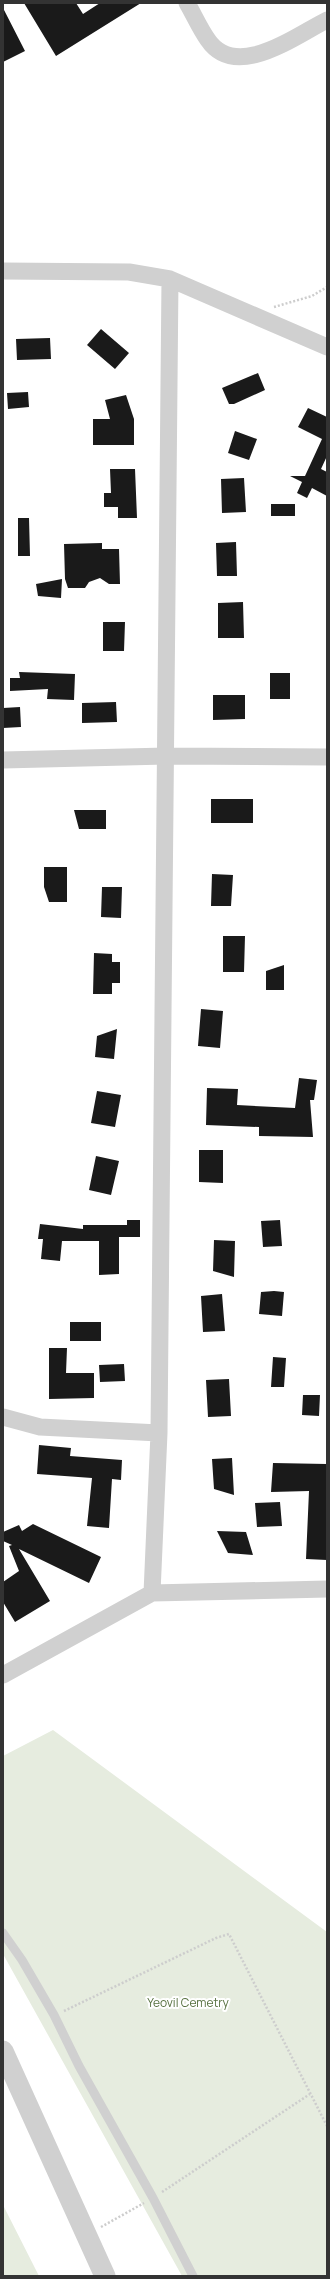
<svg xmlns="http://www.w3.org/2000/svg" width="330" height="2279" viewBox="0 0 330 2279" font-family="Manrope,sans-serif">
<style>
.green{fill:#e6ecdf}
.building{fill:#1a1a1a}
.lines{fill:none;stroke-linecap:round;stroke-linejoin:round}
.path{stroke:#cdcdcd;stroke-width:2.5;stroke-dasharray:2 2;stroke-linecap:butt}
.service{stroke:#d0d0d0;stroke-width:9}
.minor{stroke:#d0d0d0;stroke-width:17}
.tertiary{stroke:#d0d0d0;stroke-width:21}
.labels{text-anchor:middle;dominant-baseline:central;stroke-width:4;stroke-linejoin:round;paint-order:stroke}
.park-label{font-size:12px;fill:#56703f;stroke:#fff}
</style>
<rect width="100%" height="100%" fill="#fff"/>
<path class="green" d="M 53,1730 L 327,1932 L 327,2276 L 182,2276 L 3,1954 L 3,1756 Z
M 3,2205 L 39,2276 L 3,2276 Z"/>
<path class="building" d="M 24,3 L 76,3 L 83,14 L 100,3 L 141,3 L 56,56 Z
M 3,8 L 25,51 L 3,62 Z
M 101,329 L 129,353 L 115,369 L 87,345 Z
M 50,338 L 51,359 L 17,360 L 16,339 Z
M 258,373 L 265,390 L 234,404 L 229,404 L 222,388 Z
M 28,392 L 29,407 L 8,409 L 7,393 Z
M 126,395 L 134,419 L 134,445 L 93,445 L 93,419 L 110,419 L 105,400 Z
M 308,408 L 327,417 L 327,456 L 321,469 L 327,472 L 327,496 L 312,488 L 307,498 L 297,493 L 302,482 L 290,476 L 305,476 L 322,439 L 298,427 Z
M 235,431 L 257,439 L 249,460 L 228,453 Z
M 110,469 L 135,469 L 137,518 L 118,518 L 118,507 L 104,507 L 104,493 L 111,493 Z
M 244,478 L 246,512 L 222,513 L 221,479 Z
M 271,504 L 295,504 L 295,516 L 271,516 Z
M 18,518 L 29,518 L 30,556 L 18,556 Z
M 236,542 L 237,576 L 217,576 L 216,543 Z
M 102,543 L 102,549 L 119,549 L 120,584 L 109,584 L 100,578 L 89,582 L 85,588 L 68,588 L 65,579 L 64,544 Z
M 62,579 L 61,598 L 38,596 L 36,584 Z
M 243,602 L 244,638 L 218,638 L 218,603 Z
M 103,622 L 125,622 L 124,651 L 103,651 Z
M 19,672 L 75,674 L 74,700 L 47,699 L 48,689 L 10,691 L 10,678 L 20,678 Z
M 270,673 L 290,673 L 290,699 L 270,699 Z
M 213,695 L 245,695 L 245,719 L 213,720 Z
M 116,702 L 117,722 L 82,723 L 82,703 Z
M 20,707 L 21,727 L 3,728 L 3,708 Z
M 211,799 L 253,799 L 253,823 L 211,823 Z
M 74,810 L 106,810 L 106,829 L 79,829 Z
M 44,867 L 67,867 L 67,902 L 49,902 L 44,887 Z
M 212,874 L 233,875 L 231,906 L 211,906 Z
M 102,887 L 122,887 L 121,918 L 101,917 Z
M 223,936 L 245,936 L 244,972 L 223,972 Z
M 94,953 L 112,954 L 112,962 L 120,962 L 120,983 L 112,983 L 112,994 L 93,994 Z
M 284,965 L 284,990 L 266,990 L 266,971 Z
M 201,1009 L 223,1011 L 220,1048 L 198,1046 Z
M 117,1029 L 114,1059 L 95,1057 L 97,1036 Z
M 299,1078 L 317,1080 L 314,1100 L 310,1100 L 313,1137 L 259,1136 L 259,1127 L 206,1125 L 207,1088 L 238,1089 L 237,1105 L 295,1108 Z
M 97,1091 L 121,1095 L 115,1127 L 91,1123 Z
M 199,1150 L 223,1150 L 223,1183 L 199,1182 Z
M 96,1156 L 119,1161 L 111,1195 L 89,1190 Z
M 127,1220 L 140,1220 L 140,1237 L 119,1237 L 119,1274 L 99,1275 L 99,1241 L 62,1241 L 60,1261 L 41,1259 L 43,1239 L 38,1239 L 40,1224 L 83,1229 L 83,1225 L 127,1225 Z
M 280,1220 L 282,1246 L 263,1247 L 261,1221 Z
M 214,1240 L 235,1241 L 234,1277 L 213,1271 Z
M 274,1291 L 284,1292 L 282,1316 L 259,1314 L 261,1292 Z
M 222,1294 L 225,1331 L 203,1332 L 201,1296 Z
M 70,1322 L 101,1322 L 101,1341 L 70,1341 Z
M 49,1348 L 67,1348 L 66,1373 L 94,1373 L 94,1398 L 49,1399 Z
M 273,1357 L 286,1358 L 284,1387 L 271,1387 Z
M 124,1364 L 125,1381 L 100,1382 L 99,1365 Z
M 229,1379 L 231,1416 L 208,1417 L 206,1380 Z
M 303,1395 L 320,1395 L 319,1416 L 302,1415 Z
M 39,1445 L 71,1448 L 70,1456 L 122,1460 L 121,1480 L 112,1479 L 109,1528 L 87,1526 L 92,1478 L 37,1474 Z
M 232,1458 L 234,1495 L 214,1489 L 212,1459 Z
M 273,1463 L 327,1464 L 327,1560 L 306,1559 L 309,1491 L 271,1492 Z
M 280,1502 L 282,1526 L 257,1527 L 255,1503 Z
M 33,1524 L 101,1557 L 89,1583 L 19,1549 L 50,1601 L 15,1622 L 3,1602 L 3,1582 L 19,1571 L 9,1546 L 12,1545 L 3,1541 L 3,1532 L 19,1525 L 22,1531 Z
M 217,1531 L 246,1532 L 253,1555 L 228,1553 Z"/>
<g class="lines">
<path class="path" d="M 274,307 L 312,296 L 327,287
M 64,2011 L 216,1938 L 229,1934 L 327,2126
M 162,2192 L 310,2094
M 101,2227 L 144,2203"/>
<path class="service" d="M 3,1933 L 22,1960 L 54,2015 L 79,2066 L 153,2198 L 193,2276"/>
<path class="minor" d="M 187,3 C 194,15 200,29 208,40 C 236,81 295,36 327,20
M 3,271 L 129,272 L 170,279 L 327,347
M 3,760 L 166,756 L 327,757
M 3,1417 L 40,1427 L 159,1433
M 152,1593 L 327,1589
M 3,1675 L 152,1593 L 159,1433 L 170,279"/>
<path class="tertiary" d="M 3,2051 L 105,2276"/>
</g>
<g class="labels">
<g class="park-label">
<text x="188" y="2002">Yeovil Cemetry</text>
</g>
</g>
<rect width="330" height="2279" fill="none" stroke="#333333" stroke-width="8"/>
</svg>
